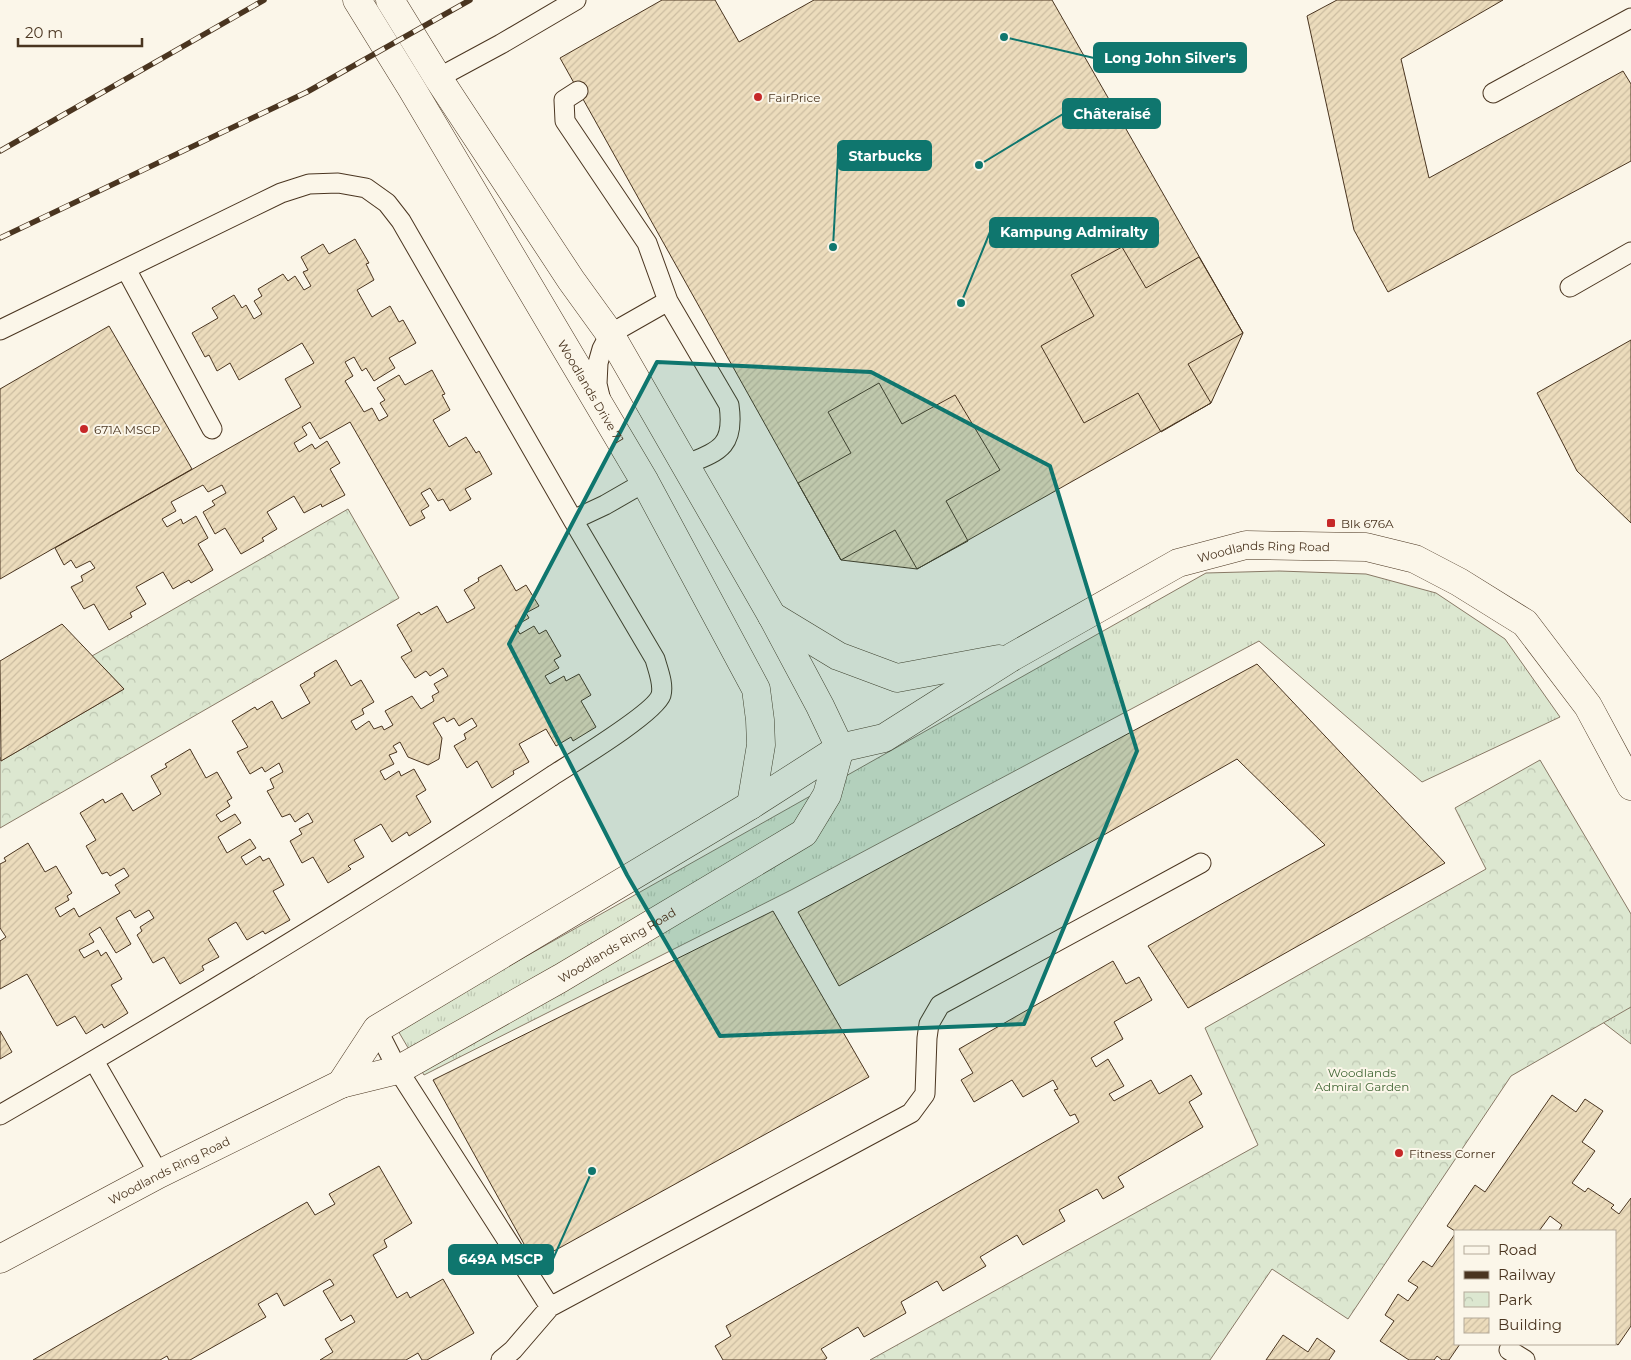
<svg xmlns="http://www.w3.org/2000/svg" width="1631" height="1360" viewBox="0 0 1631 1360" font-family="Montserrat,sans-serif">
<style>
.grass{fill:url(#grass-tufts);stroke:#887966}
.park{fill:url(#park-crowns);stroke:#887966}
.building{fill:url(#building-hatch);stroke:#4a3520}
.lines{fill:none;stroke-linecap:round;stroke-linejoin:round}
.service-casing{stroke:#4a3520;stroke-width:21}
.minor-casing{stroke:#4a3520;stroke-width:29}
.service{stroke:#fbf6e9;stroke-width:19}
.minor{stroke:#fbf6e9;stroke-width:28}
.rail-casing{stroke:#4a3520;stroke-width:5.5}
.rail{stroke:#fbf6e9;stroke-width:4;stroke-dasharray:11;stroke-linecap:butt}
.marked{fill:#0f766e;fill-opacity:0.2;stroke:#0f766e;stroke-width:4;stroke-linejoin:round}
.poi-dot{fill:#c62828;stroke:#fbf6e9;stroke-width:2}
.labels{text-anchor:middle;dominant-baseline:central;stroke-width:4;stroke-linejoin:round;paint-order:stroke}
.poi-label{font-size:12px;fill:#4a3520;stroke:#fbf6e9;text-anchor:start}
.street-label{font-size:12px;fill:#4a3520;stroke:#fbf6e9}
.park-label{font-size:12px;fill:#436837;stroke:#fbf6e9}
.leader{fill:none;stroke:#0f766e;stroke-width:2}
.callout-dot{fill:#0f766e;stroke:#fbf6e9;stroke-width:2}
.callout{fill:#0f766e;stroke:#0f766e;stroke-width:2}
.callout-label{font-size:14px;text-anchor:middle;font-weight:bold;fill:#fff}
</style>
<defs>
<pattern id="grass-tufts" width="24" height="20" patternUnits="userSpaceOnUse" patternTransform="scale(1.25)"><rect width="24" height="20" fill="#dce7d0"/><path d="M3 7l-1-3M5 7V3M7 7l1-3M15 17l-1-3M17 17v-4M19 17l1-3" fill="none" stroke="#bec7b2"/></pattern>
<pattern id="park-crowns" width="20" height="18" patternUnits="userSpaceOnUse" patternTransform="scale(1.25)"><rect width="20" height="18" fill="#dce7d0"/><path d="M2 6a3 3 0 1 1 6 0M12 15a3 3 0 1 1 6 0" fill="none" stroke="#bec7b2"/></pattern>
<pattern id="building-hatch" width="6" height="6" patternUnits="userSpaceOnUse" patternTransform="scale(1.25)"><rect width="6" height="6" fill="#ecdcbc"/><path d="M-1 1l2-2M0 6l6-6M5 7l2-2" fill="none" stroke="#ccbda1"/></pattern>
</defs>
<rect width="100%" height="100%" fill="#fbf6e9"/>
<path class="grass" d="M 1279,571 L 1366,574 L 1436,593 L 1505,639 L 1560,717 L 1422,782 L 1259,641 L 791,890 L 424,1075 L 397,1029 L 1206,573 Z
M 1631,992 L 1631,1044 L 1591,1013 Z"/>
<path class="park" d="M 348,509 L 399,598 L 0,828 L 0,757 L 1,761 L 124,689 L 92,656 Z
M 1540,760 L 1631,914 L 1631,1007 L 1511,1076 L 1348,1319 L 1272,1269 L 1210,1360 L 870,1360 L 1258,1145 L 1205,1028 L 1486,869 L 1455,808 Z"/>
<path class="building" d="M 662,0 L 715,0 L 739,42 L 814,0 L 1052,0 L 1243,333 L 1211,403 L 917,569 L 841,560 L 560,58 Z
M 1337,0 L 1503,0 L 1401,59 L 1429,178 L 1623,71 L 1631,84 L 1631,161 L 1388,292 L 1354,230 L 1307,16 Z
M 355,239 L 369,263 L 366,264 L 374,280 L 357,290 L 372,317 L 390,306 L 399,322 L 403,320 L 416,343 L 389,358 L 395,368 L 374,381 L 366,368 L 362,371 L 354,357 L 345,362 L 353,376 L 345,381 L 364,412 L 372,408 L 379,421 L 388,416 L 380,403 L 385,400 L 377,388 L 399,375 L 405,385 L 432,370 L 445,394 L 442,395 L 450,410 L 433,420 L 449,447 L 466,437 L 476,453 L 479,451 L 492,474 L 465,489 L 471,499 L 450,511 L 443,499 L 438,501 L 430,488 L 421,493 L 429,506 L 421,511 L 425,518 L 410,526 L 350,422 L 320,439 L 310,422 L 302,427 L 307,435 L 294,443 L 299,452 L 312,444 L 315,449 L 327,441 L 340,463 L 330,469 L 345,495 L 322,507 L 321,504 L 304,513 L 294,496 L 267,512 L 277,529 L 262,538 L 264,541 L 241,554 L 225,528 L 215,534 L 203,512 L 215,505 L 212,501 L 226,493 L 222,485 L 208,492 L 203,485 L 171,502 L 176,511 L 162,519 L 167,527 L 181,519 L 183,524 L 196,516 L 208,538 L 198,544 L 213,570 L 191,583 L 189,580 L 173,589 L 163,572 L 136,587 L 146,604 L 130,613 L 132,617 L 109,630 L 94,604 L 84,609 L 71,587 L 83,581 L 81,576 L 95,568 L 90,561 L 76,568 L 71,560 L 64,565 L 55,548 L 301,407 L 285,379 L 314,363 L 302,343 L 239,380 L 230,363 L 217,371 L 209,355 L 205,357 L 192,333 L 218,318 L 212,308 L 234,295 L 242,308 L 246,305 L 254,319 L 262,314 L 254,301 L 262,296 L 258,289 L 283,274 L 288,281 L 295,276 L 304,290 L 311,286 L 303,272 L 308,270 L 301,257 L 323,244 L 329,254 Z
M 1122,247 L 1146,288 L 1199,257 L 1243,333 L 1188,364 L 1211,403 L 1161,432 L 1138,393 L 1084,423 L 1041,346 L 1094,316 L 1071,275 Z
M 109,326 L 192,469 L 0,579 L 0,389 Z
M 1631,340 L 1631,523 L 1577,471 L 1537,393 Z
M 879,383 L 902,424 L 955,395 L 1000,470 L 946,501 L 968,541 L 917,569 L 895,530 L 841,560 L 798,483 L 851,453 L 828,412 Z
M 501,565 L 516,591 L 526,585 L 539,606 L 526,613 L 529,618 L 515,626 L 520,634 L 534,626 L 539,634 L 546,630 L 561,656 L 554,660 L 559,668 L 545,676 L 550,684 L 564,676 L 566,681 L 579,674 L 591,695 L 581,701 L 596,727 L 573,741 L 571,737 L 556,746 L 546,729 L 519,744 L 529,762 L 513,771 L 514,774 L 492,788 L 477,761 L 467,768 L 454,746 L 466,739 L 464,734 L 477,726 L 472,718 L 459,726 L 454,718 L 447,722 L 444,717 L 433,723 L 442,738 L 439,759 L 428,765 L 408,757 L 400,742 L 393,746 L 397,752 L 389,755 L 394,764 L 380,771 L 385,780 L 399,771 L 401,776 L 414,769 L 426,790 L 416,796 L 431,822 L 409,836 L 407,832 L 392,842 L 381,824 L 354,840 L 364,857 L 348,866 L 351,869 L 328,883 L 313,857 L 302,863 L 290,841 L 302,834 L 299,829 L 313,822 L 308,813 L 295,822 L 290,814 L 282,817 L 267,791 L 274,788 L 270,779 L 283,772 L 279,763 L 265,772 L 262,767 L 250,774 L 237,752 L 248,747 L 232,721 L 255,707 L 257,710 L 272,701 L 282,719 L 310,703 L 300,685 L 315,676 L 314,673 L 336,660 L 351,686 L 361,680 L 374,702 L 362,709 L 364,714 L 351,721 L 356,730 L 369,721 L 374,729 L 382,726 L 384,730 L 393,725 L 385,711 L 412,696 L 421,709 L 434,701 L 432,696 L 439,692 L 434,684 L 448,676 L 443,668 L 430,676 L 426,671 L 415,678 L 401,657 L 412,651 L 397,625 L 419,612 L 421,615 L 437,606 L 447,623 L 475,608 L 464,590 L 479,581 L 478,578 Z
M 62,624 L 124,689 L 1,761 L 0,661 Z
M 1257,664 L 1445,863 L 1188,1008 L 1148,946 L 1325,845 L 1237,759 L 839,986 L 798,912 Z
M 190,749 L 206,778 L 217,772 L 232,798 L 227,801 L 230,806 L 216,815 L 221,822 L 235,814 L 241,823 L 218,837 L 227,853 L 250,839 L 256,848 L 241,857 L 246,865 L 260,856 L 263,861 L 269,858 L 284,885 L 273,891 L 290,920 L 265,934 L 263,931 L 247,940 L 236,922 L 208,939 L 219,957 L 202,966 L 204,970 L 180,984 L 164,957 L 153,963 L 137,935 L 142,931 L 140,927 L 154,918 L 149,910 L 135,918 L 130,910 L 116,918 L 131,944 L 116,953 L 100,927 L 89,934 L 94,942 L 79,950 L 84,958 L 98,950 L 101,956 L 106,952 L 122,979 L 111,985 L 128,1013 L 104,1028 L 102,1024 L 86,1034 L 75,1016 L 57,1026 L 27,974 L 0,989 L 0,941 L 6,937 L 0,928 L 0,864 L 6,861 L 4,858 L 28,843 L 45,872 L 56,866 L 72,893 L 67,896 L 69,900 L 55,908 L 60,917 L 74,908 L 79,917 L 120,893 L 115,885 L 129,876 L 124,868 L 110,876 L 107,872 L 102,874 L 86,846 L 96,840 L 80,813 L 103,799 L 105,803 L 122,793 L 133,811 L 161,794 L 151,776 L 167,767 L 165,764 Z
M 773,911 L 869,1077 L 534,1262 L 433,1080 Z
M 1113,961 L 1126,984 L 1139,977 L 1152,1000 L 1114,1022 L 1123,1039 L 1091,1058 L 1096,1067 L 1108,1059 L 1124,1086 L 1109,1094 L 1114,1101 L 1151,1080 L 1159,1094 L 1191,1075 L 1202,1094 L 1189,1102 L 1203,1127 L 1118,1177 L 1124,1187 L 1103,1199 L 1097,1189 L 1059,1210 L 1065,1221 L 1023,1245 L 1017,1235 L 980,1257 L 986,1266 L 943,1291 L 937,1281 L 901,1302 L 906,1313 L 864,1337 L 858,1327 L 821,1349 L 827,1358 L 824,1360 L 723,1360 L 715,1346 L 731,1336 L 726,1326 L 1079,1122 L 1075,1114 L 1070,1116 L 1054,1090 L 1058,1089 L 1053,1080 L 1023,1097 L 1012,1080 L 974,1102 L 961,1080 L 973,1073 L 959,1049 Z
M 0,1031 L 12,1052 L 0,1059 Z
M 1552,1095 L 1576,1112 L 1585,1099 L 1603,1111 L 1582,1142 L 1595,1151 L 1572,1183 L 1585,1192 L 1588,1188 L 1614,1205 L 1611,1208 L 1619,1214 L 1631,1198 L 1631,1326 L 1618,1345 L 1615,1343 L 1615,1231 L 1561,1231 L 1559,1230 L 1562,1225 L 1550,1216 L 1539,1231 L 1455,1231 L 1447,1226 L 1475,1185 L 1485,1192 Z
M 379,1166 L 412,1223 L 384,1240 L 387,1247 L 373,1255 L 397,1298 L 407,1292 L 410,1298 L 443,1279 L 474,1333 L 427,1360 L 422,1360 L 418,1353 L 406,1360 L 320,1360 L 333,1352 L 325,1339 L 355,1322 L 351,1315 L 341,1321 L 323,1291 L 334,1285 L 330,1279 L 284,1306 L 277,1293 L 258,1304 L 266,1317 L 190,1360 L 169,1360 L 167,1356 L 160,1360 L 33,1360 L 307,1202 L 315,1215 L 335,1204 L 329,1194 Z
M 1455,1234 L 1455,1344 L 1460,1344 L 1449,1360 L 1442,1360 L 1437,1356 L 1434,1360 L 1409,1360 L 1380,1341 L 1394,1321 L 1385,1315 L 1398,1294 L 1408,1301 L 1418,1287 L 1408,1281 L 1423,1261 L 1432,1267 Z
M 1283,1335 L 1308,1352 L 1317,1338 L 1335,1351 L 1329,1360 L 1266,1360 Z"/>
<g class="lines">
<g class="service-casing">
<path id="service" d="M 438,78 L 501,44 L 576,0
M 578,91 L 564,100 L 565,121 L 647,243 L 668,301 L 729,405 C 735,447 719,451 685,465
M 1493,93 L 1631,18
M 126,269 L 212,429
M 1570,287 L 1631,252
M 0,330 L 281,193 L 309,184 L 338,183 L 366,188 L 387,203 L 401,221 L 573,520 L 655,659 C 658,670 664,684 661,695 C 655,713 572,763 552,776 C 372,895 187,1007 0,1115
M 601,401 L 597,384 L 598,363 L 602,349 L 610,334 L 668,301
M 573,520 L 605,505 L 645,482
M 377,1029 L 398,1070 L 550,1307
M 94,1061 L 159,1174
M 1509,1350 L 1525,1360
M 501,1360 L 513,1350 L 550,1307 L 911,1113 L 925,1094 L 927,1038 L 929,1024 L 940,1005 L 1201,863"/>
</g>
<g class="minor-casing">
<g id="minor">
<path id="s1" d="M 357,0 L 412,89 L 645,482 L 756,689 L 760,720 L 761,745 L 751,805"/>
<path d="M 772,616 L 838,656 L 897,678 L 999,659"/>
<path id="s2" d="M 341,1084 L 377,1029 L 751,805 L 840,748 L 884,738 L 1012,657 L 1178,563 L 1246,545 L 1366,547 L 1415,559 L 1459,582 L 1525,623 L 1588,706 L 1631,786"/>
<path id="s3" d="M 0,1259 L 159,1174 L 341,1084 L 398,1070 L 561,978 L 804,833 L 827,795 L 840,748 L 820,706 L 772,616 L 610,334 L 571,280 L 438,78 L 390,0"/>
</g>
</g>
<use href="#service" class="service"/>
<use href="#minor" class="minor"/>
<g class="rail-casing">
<path id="rail" d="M 0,151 L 264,0
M 0,238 L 307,92 L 470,0"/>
</g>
<use href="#rail" class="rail"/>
</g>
<path class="marked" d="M 657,362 L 871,372 L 1050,466 L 1137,751 L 1024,1024 L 720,1036 L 627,875 L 509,644 Z"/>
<g class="poi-dot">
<circle cx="758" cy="97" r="5"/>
<circle cx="84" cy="429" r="5"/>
<rect x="1326" y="518" width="10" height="10" rx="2.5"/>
<circle cx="1399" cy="1153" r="5"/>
</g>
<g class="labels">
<g class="poi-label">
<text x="768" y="97">FairPrice</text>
<text x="94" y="429">671A MSCP</text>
<text x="1341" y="523">Blk 676A</text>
<text x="1409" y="1153">Fitness Corner</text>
</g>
<g class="street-label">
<text stroke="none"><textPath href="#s1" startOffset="456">Woodlands Drive 71</textPath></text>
<text stroke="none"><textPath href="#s2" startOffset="1082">Woodlands Ring Road</textPath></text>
<text stroke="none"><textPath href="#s3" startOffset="694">Woodlands Ring Road</textPath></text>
<text stroke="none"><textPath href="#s3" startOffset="191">Woodlands Ring Road</textPath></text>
</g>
<g class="park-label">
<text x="1362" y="1072">Woodlands<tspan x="1362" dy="14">Admiral Garden</tspan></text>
</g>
</g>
<path class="leader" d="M1004 37L1094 58M979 165L1063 114M833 247L838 156M961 303L990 232M592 1171L553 1259"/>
<g class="callout-dot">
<circle cx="1004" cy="37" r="5"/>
<circle cx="979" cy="165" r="5"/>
<circle cx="833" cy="247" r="5"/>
<circle cx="961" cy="303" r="5"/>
<circle cx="592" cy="1171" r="5"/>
</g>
<g class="callout">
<rect x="1094" y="43" width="152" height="29" rx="5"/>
<rect x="1063" y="99" width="97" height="29" rx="5"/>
<rect x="838" y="141" width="93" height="29" rx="5"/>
<rect x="990" y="218" width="168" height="29" rx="5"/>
<rect x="449" y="1245" width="104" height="29" rx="5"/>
</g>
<g class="callout-label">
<text x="1170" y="63">Long John Silver's</text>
<text x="1112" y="119">Châteraisé</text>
<text x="885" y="161">Starbucks</text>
<text x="1074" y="237">Kampung Admiralty</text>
<text x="501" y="1264">649A MSCP</text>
</g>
<rect x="1454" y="1230" width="162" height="115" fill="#fbf6e9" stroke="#b4a999"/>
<rect x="1464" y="1246" width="25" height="8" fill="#fbf6e9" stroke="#b4a999"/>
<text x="1498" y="1255" font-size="15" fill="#4a3520">Road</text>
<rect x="1464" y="1271" width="25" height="8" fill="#4a3520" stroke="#b4a999"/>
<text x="1498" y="1280" font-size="15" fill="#4a3520">Railway</text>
<rect x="1464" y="1292" width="25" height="15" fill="url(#park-crowns)" stroke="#b4a999"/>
<text x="1498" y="1305" font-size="15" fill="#4a3520">Park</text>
<rect x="1464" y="1318" width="25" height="15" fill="url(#building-hatch)" stroke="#b4a999"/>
<text x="1498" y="1330" font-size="15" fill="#4a3520">Building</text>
<path d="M18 38v8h124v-8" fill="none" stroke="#4a3520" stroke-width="2.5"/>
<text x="25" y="38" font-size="15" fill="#4a3520" stroke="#fbf6e9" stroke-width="4" paint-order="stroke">20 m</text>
</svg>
